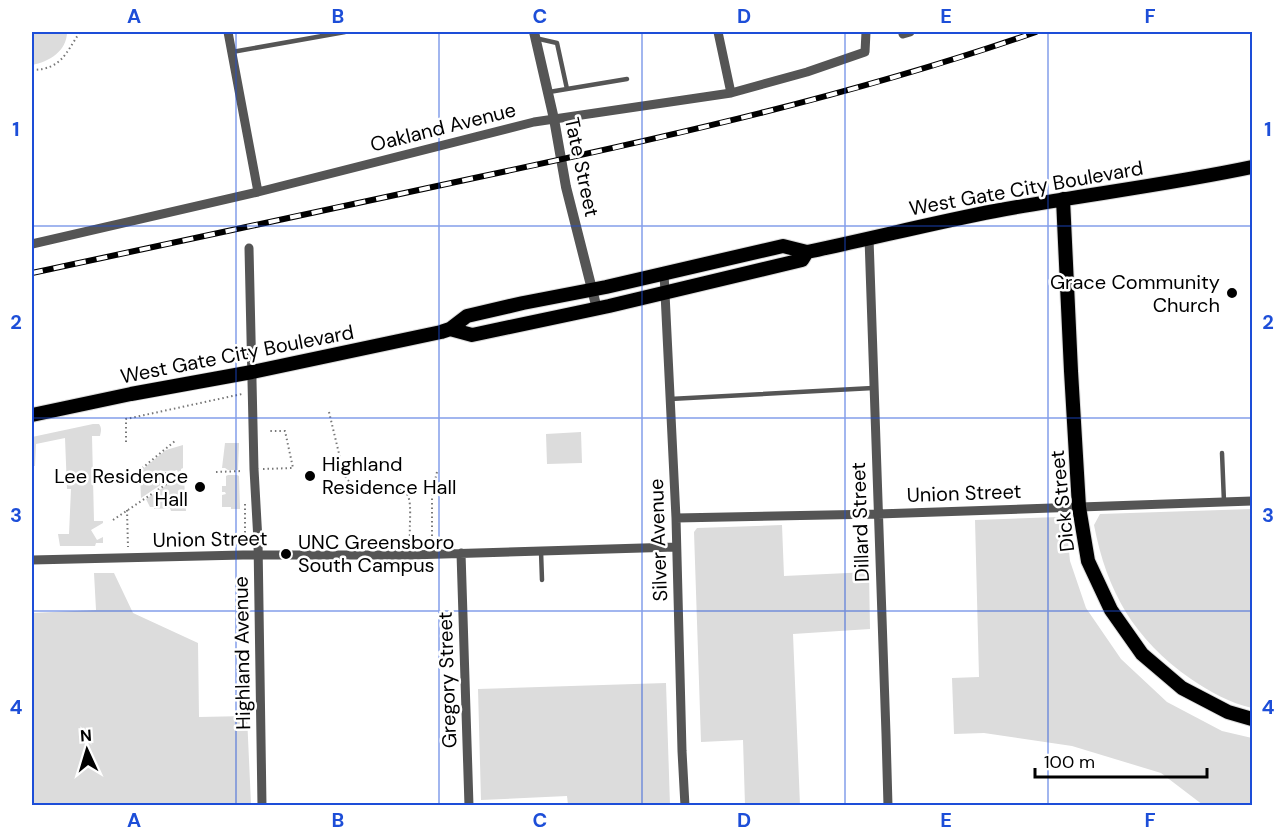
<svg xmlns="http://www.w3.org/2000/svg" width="1284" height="837" viewBox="0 0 1284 837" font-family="'DM Sans',sans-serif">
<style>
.green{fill:#dcdcdc}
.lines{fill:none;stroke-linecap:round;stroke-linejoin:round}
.primary-casing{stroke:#dbdbdb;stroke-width:16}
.path{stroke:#777;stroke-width:2;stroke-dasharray:1.5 3;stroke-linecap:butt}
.service{stroke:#555;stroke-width:4.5}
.minor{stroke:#555;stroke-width:9}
.tertiary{stroke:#555;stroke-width:10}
.primary{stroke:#000;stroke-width:14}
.rail-casing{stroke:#000;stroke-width:6}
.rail{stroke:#fff;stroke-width:4;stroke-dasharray:11;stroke-linecap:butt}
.grid{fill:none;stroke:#1d4ed8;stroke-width:1.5;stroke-opacity:0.55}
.poi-dot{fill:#000;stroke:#fff;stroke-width:2}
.labels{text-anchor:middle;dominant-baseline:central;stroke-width:5;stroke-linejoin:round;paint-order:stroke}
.street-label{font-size:20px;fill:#000;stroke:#fff}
.poi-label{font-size:20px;fill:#000;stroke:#fff;text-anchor:end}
.neatline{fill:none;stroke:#1d4ed8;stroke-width:2}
.grid-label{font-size:20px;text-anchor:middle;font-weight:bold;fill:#1d4ed8}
</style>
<rect width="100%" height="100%" fill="#fff"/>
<path class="green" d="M 32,32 L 67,32 C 67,51 49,62 32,65 Z
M 93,424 L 99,424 C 102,428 101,431 100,436 L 92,436 L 94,521 L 103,521 L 103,523 L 91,530 L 97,540 L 103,537 L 103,543 L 96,543 L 95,546 L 60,546 L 58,534 L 69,534 L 71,489 L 67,489 L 65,438 L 36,444 L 35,466 L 32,466 L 32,437 Z
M 581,432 L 582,463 L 547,464 L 546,434 Z
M 225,443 L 239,443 L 238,470 L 228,470 L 225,468 L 222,468 Z
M 183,445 L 183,468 L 181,469 L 181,471 L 178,472 L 177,470 L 174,471 L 139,472 L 166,450 Z
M 170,475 L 171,478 L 141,498 L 140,476 Z
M 228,475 L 237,475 L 239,476 L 240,509 L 231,509 L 231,507 L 222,507 L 222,495 L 226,494 L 225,492 L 222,492 L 222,486 L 226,486 L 226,476 Z
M 179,477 L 184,479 L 186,511 L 171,511 L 170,508 L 154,509 L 154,507 L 150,507 L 146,499 Z
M 1252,509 L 1252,708 C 1230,703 1210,692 1191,679 C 1134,639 1107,592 1094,525 L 1100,514 Z
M 1058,517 L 1066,522 L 1070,561 L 1086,608 L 1121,659 L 1167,702 L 1222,731 L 1252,738 L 1252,805 L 1203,805 L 1161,773 L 1072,746 L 984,733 L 954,734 L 952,678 L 979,677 L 975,520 Z
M 782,525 L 784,576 L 869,572 L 870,629 L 793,634 L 800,805 L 745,805 L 743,740 L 701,742 L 694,532 L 697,528 Z
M 94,573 L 114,573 L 133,613 L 198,643 L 199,717 L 247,716 L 251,804 L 195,806 L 32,805 L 32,613 L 96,610 Z
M 666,683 L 670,805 L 568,805 L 567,796 L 481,800 L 478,689 Z"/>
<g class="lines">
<g class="primary-casing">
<path id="primary" d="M 1063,199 L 1071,371 L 1079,507 L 1088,561 L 1111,610 L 1142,654 L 1182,688 L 1228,712 L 1252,719
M 450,329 L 472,335 L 609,306 L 802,260 L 807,252
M 32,415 L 131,394 L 252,372 L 441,332 L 450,329 L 467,316 L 523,303 L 606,287 L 783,246 L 807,252 C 870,239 932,223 995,211 C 1081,195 1167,185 1252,167"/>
</g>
<path class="path" d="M 32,70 C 62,69 65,54 80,32
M 329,412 L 342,466 L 364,466
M 126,442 L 126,419 L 242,394
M 326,466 L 342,466 C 349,507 399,477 408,496 C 412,505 409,527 410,538
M 263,469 L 293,468 L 285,431 L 268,431
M 216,472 L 243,471
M 135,474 L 175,441
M 111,475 L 183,473
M 127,510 L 128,547
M 113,520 L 183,473
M 234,536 L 244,544
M 244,545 L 245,545 L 245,503
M 432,545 L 432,492 L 437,472"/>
<path class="service" d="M 535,38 L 557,43 L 567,89
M 232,52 L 345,32
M 549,92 L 627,79
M 670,399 L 873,388
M 1222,453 L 1224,502
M 541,551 L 542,580"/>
<path class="minor" d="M 228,32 L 258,192
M 718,32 L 731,93
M 903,34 L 910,32
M 869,238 L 886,734 L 888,806
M 32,244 L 258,192 L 534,122 L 731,93 L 807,72 L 865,52 L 866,32
M 249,248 L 254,469 L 258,541 L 262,806
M 664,273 L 676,518 L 682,751 L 685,806
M 676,518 L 878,514 L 1252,501
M 461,553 L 469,806
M 32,560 L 243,555 L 410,555 L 676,547"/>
<path class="tertiary" d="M 534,32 L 554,119 L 566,187 L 597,309"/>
<use href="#primary" class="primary"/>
<g class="rail-casing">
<path id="rail" d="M 32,273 C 181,241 330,209 479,177 C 667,137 855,95 1036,32"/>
</g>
<use href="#rail" class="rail"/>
</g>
<path class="grid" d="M 236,32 L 236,806M 439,32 L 439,806M 642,32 L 642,806M 845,32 L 845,806M 1048,32 L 1048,806M 32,226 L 1252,226M 32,418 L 1252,418M 32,611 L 1252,611"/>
<g class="poi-dot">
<circle cx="1232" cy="293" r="6"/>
<circle cx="310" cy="476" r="6"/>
<circle cx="200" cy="487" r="6"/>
<circle cx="286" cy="554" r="6"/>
</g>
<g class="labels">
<g class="street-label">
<text transform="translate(443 127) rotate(-14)">Oakland Avenue</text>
<text transform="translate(582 167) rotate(78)">Tate Street</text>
<text transform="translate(1026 188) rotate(-10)">West Gate City Boulevard</text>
<text transform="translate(237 354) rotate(-11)">West Gate City Boulevard</text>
<text transform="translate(964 493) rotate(-2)">Union Street</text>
<text transform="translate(1062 501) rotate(-96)">Dick Street</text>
<text transform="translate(860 522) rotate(-92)">Dillard Street</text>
<text transform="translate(210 539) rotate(-1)">Union Street</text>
<text transform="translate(658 540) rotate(-92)">Silver Avenue</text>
<text transform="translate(242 653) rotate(-91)">Highland Avenue</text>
<text transform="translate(447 680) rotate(-92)">Gregory Street</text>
</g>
<g class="poi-label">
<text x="1220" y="282">Grace Community<tspan x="1220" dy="23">Church</tspan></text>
<text x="322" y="464" text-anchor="start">Highland<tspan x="322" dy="23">Residence Hall</tspan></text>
<text x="188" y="476">Lee Residence<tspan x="188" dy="23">Hall</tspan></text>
<text x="298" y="542" text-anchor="start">UNC Greensboro<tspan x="298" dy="23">South Campus</tspan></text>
</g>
</g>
<rect width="1284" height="837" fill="none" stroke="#ffffff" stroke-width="66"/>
<g transform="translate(87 750) rotate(356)" stroke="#ffffff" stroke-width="4.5" paint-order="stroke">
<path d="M0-4.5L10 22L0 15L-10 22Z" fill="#000000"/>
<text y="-9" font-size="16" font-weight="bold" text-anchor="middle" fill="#000000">N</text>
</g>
<path d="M1035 768v9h172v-9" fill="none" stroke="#000000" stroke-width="3"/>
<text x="1044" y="768" font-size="18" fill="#000000" stroke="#ffffff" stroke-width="4.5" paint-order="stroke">100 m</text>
<rect x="33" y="33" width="1218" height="771" class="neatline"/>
<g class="grid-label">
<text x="134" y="23">A</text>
<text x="338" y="23">B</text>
<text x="540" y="23">C</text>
<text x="744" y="23">D</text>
<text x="946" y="23">E</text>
<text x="1150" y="23">F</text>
<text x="16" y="136">1</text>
<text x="1268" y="136">1</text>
<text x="16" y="329">2</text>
<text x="1268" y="329">2</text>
<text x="16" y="522">3</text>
<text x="1268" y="522">3</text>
<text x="16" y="714">4</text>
<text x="1268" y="714">4</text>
<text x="134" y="827">A</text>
<text x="338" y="827">B</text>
<text x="540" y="827">C</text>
<text x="744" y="827">D</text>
<text x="946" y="827">E</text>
<text x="1150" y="827">F</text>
</g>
</svg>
